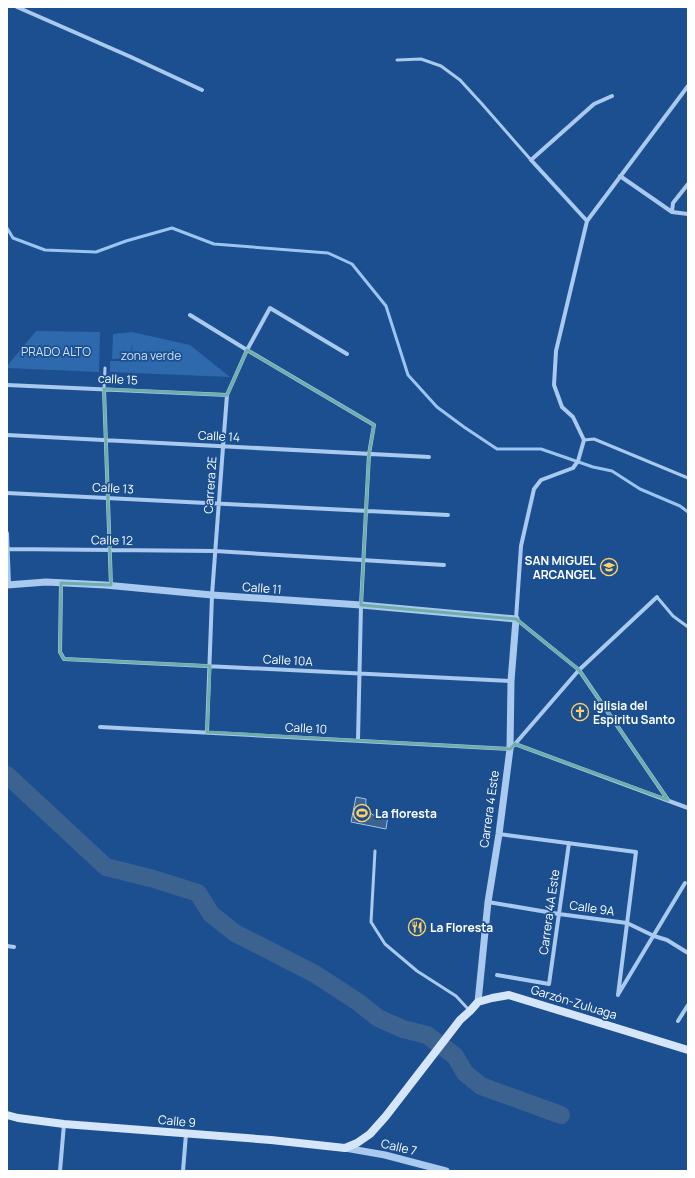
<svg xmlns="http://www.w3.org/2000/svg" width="695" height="1178" viewBox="0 0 695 1178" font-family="Manrope,sans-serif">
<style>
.green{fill:#2e69ad}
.water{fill:#3c6290;stroke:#9cc4f0}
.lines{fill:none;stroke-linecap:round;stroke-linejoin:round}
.stream{stroke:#9cc4f0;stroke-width:3}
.river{stroke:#3c6290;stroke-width:18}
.service{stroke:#a9c9ee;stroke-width:3}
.minor{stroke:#a9c9ee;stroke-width:4}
.tertiary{stroke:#a9c9ee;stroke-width:7}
.secondary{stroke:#d6e6fa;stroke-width:8}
.marked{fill:none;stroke:#6fada8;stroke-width:3;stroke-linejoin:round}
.labels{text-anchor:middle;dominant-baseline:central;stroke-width:3.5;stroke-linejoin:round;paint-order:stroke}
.park-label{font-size:12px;fill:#cfe3fa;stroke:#1b4f8f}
.street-label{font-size:12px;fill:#fff;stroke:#1b4f8f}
.poi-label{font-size:12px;font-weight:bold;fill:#fff;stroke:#1b4f8f;text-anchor:start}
</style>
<rect width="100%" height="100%" fill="#1b4f8f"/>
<path class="green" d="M 36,331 L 100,332 L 99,372 L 7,368 L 7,366 Z
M 132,332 L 190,345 L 230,377 L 110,372 L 110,361 L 133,361 L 132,342 L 131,358 L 112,359 L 113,334 Z"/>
<path class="water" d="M 356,797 L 366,799 C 365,806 368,811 373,815 L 384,816 L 388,815 L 386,829 L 351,822 Z"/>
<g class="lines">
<path class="stream" d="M 7,228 L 13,238 L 45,250 L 96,252 L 126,241 L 172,228 L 214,244 L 328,253 L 352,264 L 386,306 L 408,375 L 437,407 L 464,427 L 497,449 L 541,449 L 593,467 L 612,471 L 640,489 L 680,506 L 688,512"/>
<path class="river" d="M 7,775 L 106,867 L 154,879 L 198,893 L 211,914 L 235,933 L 315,974 L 358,1002 L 378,1018 L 403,1029 L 427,1035 L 455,1056 L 465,1073 L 481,1086 L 561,1115"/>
<path class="service" d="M 397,60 L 421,59 L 441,66 L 460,80 L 482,104 L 531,160
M 104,389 L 105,368
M 584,440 L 594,439 L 688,478
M 657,597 L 673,616 L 688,627
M 375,851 L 371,922 L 385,944 L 417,971 L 456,996 L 469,1010"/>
<path class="minor" d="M 17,7 L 131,57 L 202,90
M 620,176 L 672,212 L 688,214
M 672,212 L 673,203 L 688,184
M 587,221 L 531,160 L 594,104 L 612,96
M 190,315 L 247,350 L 227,395 L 223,447 L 212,595 L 207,732
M 347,354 L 270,308 L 247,350 L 374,425 L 369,454 L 361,605 L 358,740
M 7,385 L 227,395
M 104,389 L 111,586
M 7,435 L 429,457
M 7,493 L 448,515
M 7,533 L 9,585
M 7,549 L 215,551 L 444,565
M 61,583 L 60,652 L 64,659 L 511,681
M 100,727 L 510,749 L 515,744 L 688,808
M 515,744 L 579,670 L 657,597
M 668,800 L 579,670 L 516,619 L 521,546 L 534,489 L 541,480 L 573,468 L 578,461 L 584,440 L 573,417 L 562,407 L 554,385 L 556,351 L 587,221 L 688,86
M 499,834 L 636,852 L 618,995
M 488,902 L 559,914 L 627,923 L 654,936 L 667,940 L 688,953
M 7,946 L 14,947
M 497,975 L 549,984 L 569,843
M 619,993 L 685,883
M 678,1021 L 688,1005
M 60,1171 L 64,1124
M 183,1171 L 186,1134"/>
<path class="tertiary" d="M 7,585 L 46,582 L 105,585 L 212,595 L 361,605 L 516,619 L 511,681 L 510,749 L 499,834 L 488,902 L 478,1002
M 345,1148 L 385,1155 L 446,1171"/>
<path class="secondary" d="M 7,1115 L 18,1118 L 64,1124 L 271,1140 L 345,1148 L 357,1143 L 370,1134 L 386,1116 L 460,1020 L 470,1011 L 478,1002 L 492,998 L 509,995 L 688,1050"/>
</g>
<path class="marked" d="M 247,350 L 374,425 L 369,454 L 361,605 L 516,619 L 579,670 L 668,800 L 515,744 L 510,749 L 207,732 L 210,666 L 64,659 L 60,652 L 61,583 L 111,585 L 104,389 L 227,395 Z"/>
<defs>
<g id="school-ring" transform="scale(0.9)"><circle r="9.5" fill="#1b4f8f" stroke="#ffd166" stroke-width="1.5"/><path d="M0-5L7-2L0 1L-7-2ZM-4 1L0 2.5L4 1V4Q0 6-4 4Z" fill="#ffd166"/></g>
<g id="church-ring" transform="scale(0.9)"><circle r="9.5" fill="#1b4f8f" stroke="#ffd166" stroke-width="1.5"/><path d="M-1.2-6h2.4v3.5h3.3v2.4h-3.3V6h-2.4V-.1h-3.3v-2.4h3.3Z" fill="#ffd166"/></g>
<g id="stadium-ring" transform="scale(0.9)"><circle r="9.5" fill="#1b4f8f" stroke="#ffd166" stroke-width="1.5"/><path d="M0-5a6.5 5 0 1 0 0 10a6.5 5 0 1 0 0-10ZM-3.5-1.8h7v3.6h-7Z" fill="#ffd166"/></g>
<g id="restaurant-ring" transform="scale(0.9)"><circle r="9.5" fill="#1b4f8f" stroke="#ffd166" stroke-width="1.5"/><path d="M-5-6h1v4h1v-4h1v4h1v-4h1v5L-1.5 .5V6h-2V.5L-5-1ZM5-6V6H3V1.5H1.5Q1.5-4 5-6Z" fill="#ffd166"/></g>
</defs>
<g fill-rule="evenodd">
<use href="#school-ring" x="609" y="567"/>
<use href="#church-ring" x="580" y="712"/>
<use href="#stadium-ring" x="362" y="813"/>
<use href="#restaurant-ring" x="417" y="927"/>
</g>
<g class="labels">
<g class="park-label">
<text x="56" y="351">PRADO ALTO</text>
<text x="151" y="355">zona verde</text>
</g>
<g class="street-label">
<text transform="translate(118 379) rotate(3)">calle 15</text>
<text transform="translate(219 436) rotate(3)">Calle 14</text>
<text transform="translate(210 485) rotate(-86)">Carrera 2E</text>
<text transform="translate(113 488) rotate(3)">Calle 13</text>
<text transform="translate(112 540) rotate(1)">Calle 12</text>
<text transform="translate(262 588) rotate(4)">Calle 11</text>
<text transform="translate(288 660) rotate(3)">Calle 10A</text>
<text transform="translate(306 728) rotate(3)">Calle 10</text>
<text transform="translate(489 809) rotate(-82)">Carrera 4 Este</text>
<text transform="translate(592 908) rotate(8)">Calle 9A</text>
<text transform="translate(549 912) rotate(-82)">Carrera 4A Este</text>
<text transform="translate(574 1002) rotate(17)">Garzón-Zuluaga</text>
<text transform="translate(177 1121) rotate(5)">Calle 9</text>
<text transform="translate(399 1147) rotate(13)">Calle 7</text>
</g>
<g class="poi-label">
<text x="596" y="560" text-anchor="end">SAN MIGUEL<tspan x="596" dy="14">ARCANGEL</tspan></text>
<text x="593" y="705">iglisia del<tspan x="593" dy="14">Espiritu Santo</tspan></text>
<text x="375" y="813">La floresta</text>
<text x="430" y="927">La Floresta</text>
</g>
</g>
<rect width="695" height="1178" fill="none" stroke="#ffffff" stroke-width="16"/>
</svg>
